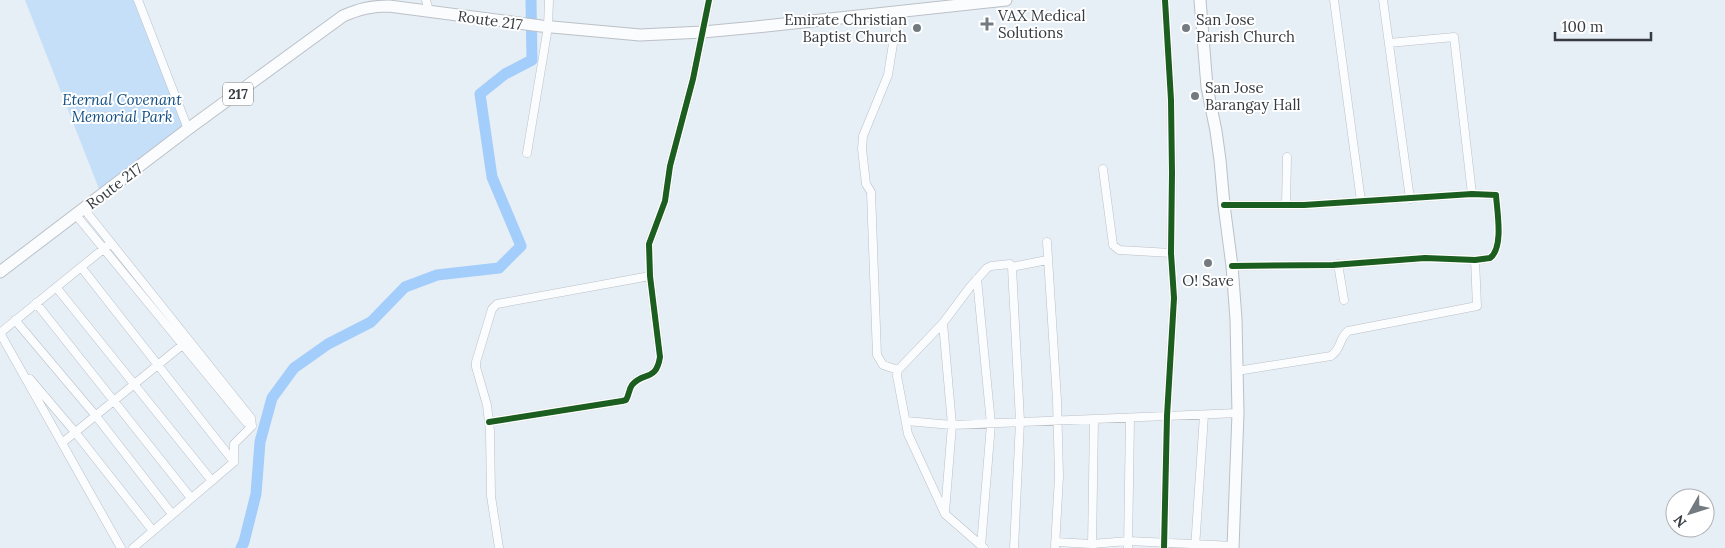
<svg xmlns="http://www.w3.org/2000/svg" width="1725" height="548" viewBox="0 0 1725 548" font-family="Lora,serif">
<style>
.green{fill:#c6dff9}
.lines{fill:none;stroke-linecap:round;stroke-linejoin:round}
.river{stroke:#a3cdfa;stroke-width:11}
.minor-casing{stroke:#bbc1c7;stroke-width:9}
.primary-casing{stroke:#bbc1c7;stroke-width:13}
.minor{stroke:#fbfcfe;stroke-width:8}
.primary{stroke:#fbfcfe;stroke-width:11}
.cycleway-casing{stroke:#fff;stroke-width:9}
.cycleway{stroke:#1b5e20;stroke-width:6}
.poi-dot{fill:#737a80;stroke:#fff;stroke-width:2}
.labels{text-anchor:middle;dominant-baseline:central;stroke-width:4;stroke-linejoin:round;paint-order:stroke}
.shield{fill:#fff;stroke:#72767a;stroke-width:1}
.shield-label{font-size:14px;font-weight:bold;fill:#353b41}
.poi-label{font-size:15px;fill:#353b41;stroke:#fff;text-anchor:start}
.street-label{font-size:15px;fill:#353b41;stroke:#fff}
.park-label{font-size:15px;font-style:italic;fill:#114e84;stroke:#fff}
</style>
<rect width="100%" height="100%" fill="#e6eef6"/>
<path class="green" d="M 25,0 L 133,0 L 186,129 L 101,194 Z"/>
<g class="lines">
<path class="river" d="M 241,548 L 244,542 L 256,494 L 260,442 L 272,398 L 294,368 L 328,344 L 371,322 L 405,287 L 437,275 L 499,268 L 521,246 L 492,177 L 480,94 L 505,74 L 532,60 L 531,0"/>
<g class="minor-casing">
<path id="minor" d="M 138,0 L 188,129
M 426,0 L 429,11
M 1334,0 L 1361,201
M 1383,0 L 1410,199
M 895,12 L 895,31 L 888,75 L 863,136 L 862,149 L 866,184 L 871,192 L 877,355 L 883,365 L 898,370
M 1389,43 L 1454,37 L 1472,194
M 527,153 L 548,27 L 549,0
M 1103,169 L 1113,245 L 1119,250 L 1171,253
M 1224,205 L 1304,205 L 1472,194 L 1496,195 C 1497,211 1504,248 1490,258 L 1475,260 L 1425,258 L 1333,265 L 1232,266
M 1286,205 L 1287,157
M 84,209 L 251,418 L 252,426
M 76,215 L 246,422 L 252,426
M 1047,242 L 1057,400 L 1059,476 L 1055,548
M 1338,264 L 1344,300
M 81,267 L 234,462 L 133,548
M 1012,267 L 1020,421 L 1014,548
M 977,279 L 991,424 L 981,546
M 56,287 L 212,481
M 36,303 L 191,498
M 15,320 L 96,416 L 172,514
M 943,323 L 952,425 L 945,512
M 0,333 L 121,548
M 0,333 L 107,246
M 1237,371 L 1331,356 C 1343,347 1337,341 1348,331 L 1477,306 L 1475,260
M 30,379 L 75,432 L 153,531
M 906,421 L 952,425 L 1238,413
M 489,422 L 622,401 L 626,400 C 629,395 629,389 632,385 C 644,371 656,382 660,357 L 650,276 L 649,244 L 665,201 L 670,166 L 693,79 L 709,0
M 62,443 L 186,342
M 234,462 L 234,444 L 252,426
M 1055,542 L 1092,544 L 1128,541 L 1234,546
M 499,548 L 491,496 L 490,431 L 487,405 L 476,367 L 476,362 L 492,309 L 497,304 L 650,276
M 984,548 L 945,514 L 908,434 L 897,376 L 898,370 L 943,323 L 970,287 L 987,268 L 991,266 L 1010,264 L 1012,267 L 1047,260
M 1092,548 L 1094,419
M 1128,548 L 1130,419
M 1164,548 L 1167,416 L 1174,298 L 1171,253 L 1172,173 L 1171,100 L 1165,0
M 1195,548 L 1204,415"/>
</g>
<g class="primary-casing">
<path id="primary" d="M 1200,0 L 1207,87 L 1216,131 L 1220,160 L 1224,205 L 1232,266 L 1236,319 L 1238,413 L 1233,548
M 0,272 L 188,129 L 343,16 C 359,9 371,6 389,6 L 541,26 L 640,35 L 703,32 L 756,27 L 1006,0"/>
</g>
<use href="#minor" class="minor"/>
<use href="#primary" class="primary"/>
<g class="cycleway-casing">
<path id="cycleway" d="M 1224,205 L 1304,205 L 1472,194 L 1496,195 C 1497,211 1504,248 1490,258 L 1475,260 L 1425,258 L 1333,265 L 1232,266
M 489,422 L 622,401 L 626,400 C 629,395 629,389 632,385 C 644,371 656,382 660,357 L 650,276 L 649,244 L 665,201 L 670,166 L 693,79 L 709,0
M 1164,548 L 1167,416 L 1174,298 L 1171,253 L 1172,173 L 1171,100 L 1165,0"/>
</g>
<use href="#cycleway" class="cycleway"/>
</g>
<g class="poi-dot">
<path d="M984.5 16.5h5v5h5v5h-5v5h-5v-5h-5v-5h5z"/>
<circle cx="917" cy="28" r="5"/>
<circle cx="1186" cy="28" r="5"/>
<circle cx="1195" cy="96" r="5"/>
<circle cx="1208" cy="263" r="5"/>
</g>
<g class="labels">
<rect class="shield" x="223" y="82.5" width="30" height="23" rx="4"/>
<g class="shield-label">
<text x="238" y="94">217</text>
</g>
<g class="poi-label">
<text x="998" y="15">VAX Medical<tspan x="998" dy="17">Solutions</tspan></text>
<text x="907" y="19" text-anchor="end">Emirate Christian<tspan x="907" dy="17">Baptist Church</tspan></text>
<text x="1196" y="19">San Jose<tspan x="1196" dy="17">Parish Church</tspan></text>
<text x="1205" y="87">San Jose<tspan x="1205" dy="17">Barangay Hall</tspan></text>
<text x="1208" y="280" text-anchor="middle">O! Save</text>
</g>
<g class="street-label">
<text transform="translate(490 20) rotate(8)">Route 217</text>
<text transform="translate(114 186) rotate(-37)">Route 217</text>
</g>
<g class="park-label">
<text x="122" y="99">Eternal Covenant<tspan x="122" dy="17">Memorial Park</tspan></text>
</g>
</g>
<g transform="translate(1690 513) rotate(231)"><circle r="24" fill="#ffffff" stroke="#aeb1b3"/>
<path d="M0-4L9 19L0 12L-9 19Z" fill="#737a80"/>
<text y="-8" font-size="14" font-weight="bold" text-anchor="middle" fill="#353b41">N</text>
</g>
<path d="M1555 32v8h96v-8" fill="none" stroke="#353b41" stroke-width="2.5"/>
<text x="1562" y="32" font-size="15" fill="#353b41" stroke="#ffffff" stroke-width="4" paint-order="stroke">100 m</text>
</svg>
